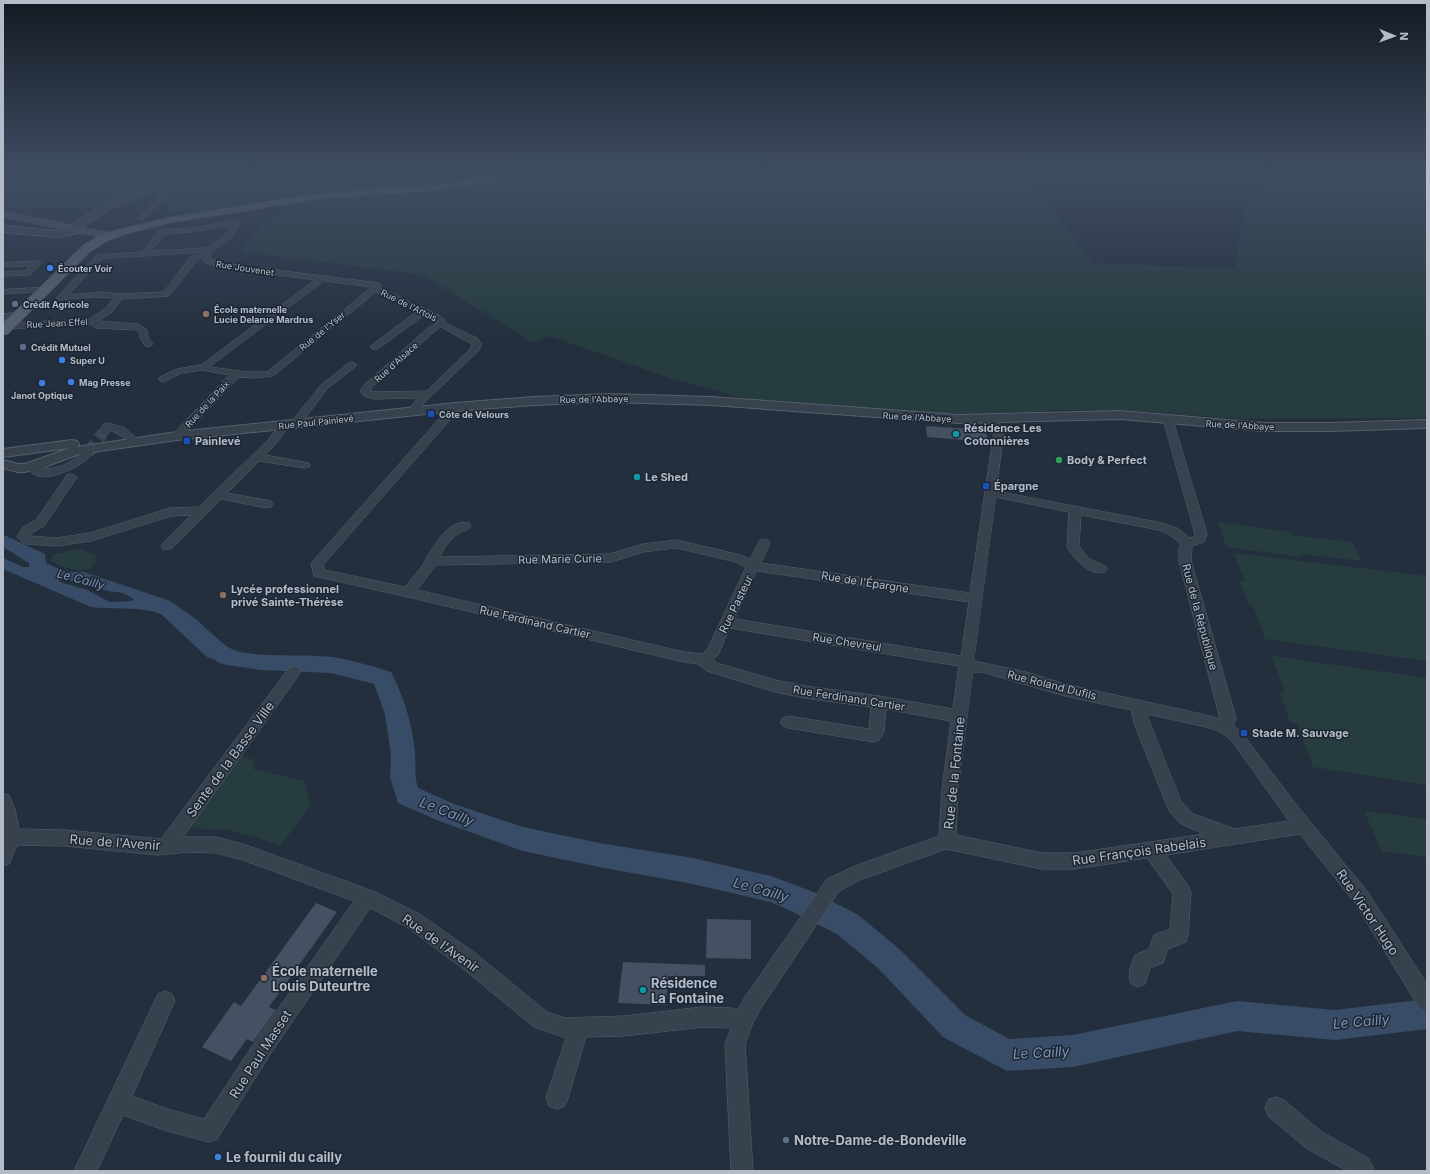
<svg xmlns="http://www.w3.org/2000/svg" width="1430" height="1174" viewBox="0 0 1430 1174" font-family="Inter,sans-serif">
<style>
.green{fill:#263c3f}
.water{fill:#394c67;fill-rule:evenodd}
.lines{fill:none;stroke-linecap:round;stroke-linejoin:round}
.river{fill:#394c67;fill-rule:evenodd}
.building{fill:#455162}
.minor-tunnel{stroke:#3a4453;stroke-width:12;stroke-dasharray:12 6;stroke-linecap:butt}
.minor-casing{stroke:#565f6c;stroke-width:1}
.tertiary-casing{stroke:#565f6c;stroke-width:2}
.secondary-casing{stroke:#565f6c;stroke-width:1}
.primary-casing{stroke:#414a57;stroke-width:1}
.minor{fill:#38414e;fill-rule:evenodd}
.tertiary{fill:#38414e;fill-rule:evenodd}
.secondary{fill:#465061;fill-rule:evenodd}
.primary{fill:#56606e;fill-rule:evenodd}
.shop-dot{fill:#3f7fe0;stroke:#1d2633;stroke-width:1.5}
.service-dot{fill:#5c6f8a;stroke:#1d2633;stroke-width:1.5}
.education-dot{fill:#8d6e63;stroke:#1d2633;stroke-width:1.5}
.transit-dot{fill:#1a4fb4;stroke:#1d2633;stroke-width:1.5}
.culture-dot{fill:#0f9aa8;stroke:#1d2633;stroke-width:1.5}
.leisure-dot{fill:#2e9e5b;stroke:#1d2633;stroke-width:1.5}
.labels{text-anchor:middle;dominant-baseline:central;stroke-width:3;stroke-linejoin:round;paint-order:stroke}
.far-poi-label{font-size:9px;font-weight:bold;fill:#b4bcc9;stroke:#1d2633;text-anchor:start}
.far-street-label{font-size:9px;fill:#b4bcc9;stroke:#1d2633}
.poi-label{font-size:11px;font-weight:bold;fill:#b4bcc9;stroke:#1d2633;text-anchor:start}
.street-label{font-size:11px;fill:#b4bcc9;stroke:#1d2633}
.water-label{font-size:12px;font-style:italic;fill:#7c92b1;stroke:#1d2633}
.near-street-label{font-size:13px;fill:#b4bcc9;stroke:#1d2633}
.near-poi-label{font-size:13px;font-weight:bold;fill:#b4bcc9;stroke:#1d2633;text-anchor:start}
.near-water-label{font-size:14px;font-style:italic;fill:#7c92b1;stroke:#1d2633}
</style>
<rect width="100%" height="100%" fill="#242f3e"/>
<path class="green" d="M 3,173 L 140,173 L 144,180 L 101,205 L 78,209 L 3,206 Z
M 189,173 L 1007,173 L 1040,192 L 1093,263 L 1235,269 L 1246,196 L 1269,185 L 1263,173 L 1427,173 L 1427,418 L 1242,419 L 1139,411 L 1060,410 L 993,414 L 789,411 L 667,377 L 550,336 L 532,342 L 423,275 L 241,251 L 262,226 L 284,210 L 283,197 L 190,214 L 172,211 L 164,199 L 174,183 L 176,175 Z
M 1218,522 L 1290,532 L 1292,535 L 1352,542 L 1362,561 L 1301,554 L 1302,557 L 1226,547 Z
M 79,549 L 95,555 L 96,561 L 90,569 C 72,572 64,568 49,560 L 55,554 Z
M 1234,553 L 1427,576 L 1427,661 L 1265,639 L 1253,606 L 1249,605 L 1240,581 L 1245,582 Z
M 1272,656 L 1427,678 L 1427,785 L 1313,767 L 1297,723 L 1290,722 L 1280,692 L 1285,693 Z
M 236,755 L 255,760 L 253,769 L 304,781 L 311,805 L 280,846 L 259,838 L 229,830 L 184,828 Z
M 1364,811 L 1427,819 L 1427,857 L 1382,851 Z"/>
<path class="water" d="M 4,535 L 45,554 L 46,563 L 66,572 L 84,572 L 170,601 L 196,619 L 227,648 L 216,660 L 207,657 L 161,614 C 141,606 113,610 91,607 L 3,569 L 3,558 L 23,567 L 29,567 L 29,563 L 3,547 ZM 61,578 L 109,591 L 123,593 L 134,599 L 132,601 L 110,602 L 87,590 L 60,582 L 59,580 Z"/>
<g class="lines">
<path class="river" d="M 201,628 C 214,632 222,646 234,650 C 262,659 302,653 332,657 C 352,660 372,666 391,672 C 404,697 413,726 415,754 C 416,766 414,776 418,788 L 454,804 L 523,827 L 599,843 L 693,858 L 771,876 L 811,891 L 857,914 L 898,948 L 965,1015 L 1009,1039 L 1073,1035 L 1237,1001 L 1335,1010 L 1427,999 L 1427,1029 L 1335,1040 L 1237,1031 L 1073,1067 L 1007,1071 L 943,1037 L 878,968 L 837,934 L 791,911 L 770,902 L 693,884 L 599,867 L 523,851 L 439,821 L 398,803 L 390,777 L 391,755 L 385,714 L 374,684 L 331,673 L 261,670 L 227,665 L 219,663 L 193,642 L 190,636 L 193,630 Z"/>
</g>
<path class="building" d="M 926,426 L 986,430 L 988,442 L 927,437 Z
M 316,903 L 337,912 L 269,1007 L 276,1010 L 253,1042 L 247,1039 L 231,1061 L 202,1047 L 234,1002 L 241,1006 Z
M 707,919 L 751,920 L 751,959 L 706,958 Z
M 623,962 L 705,965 L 705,976 L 668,976 L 666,1005 L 618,1003 Z"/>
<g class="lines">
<path class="minor-tunnel" d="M 88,453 L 103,433"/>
<g class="minor-casing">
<path id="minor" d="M 169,174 L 175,177 L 167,195 L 143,219 L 139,219 L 139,217 L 162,193 L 168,178 L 166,176 Z
M 234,221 L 240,224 C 236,229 233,236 229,240 C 222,246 208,248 211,259 L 221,263 L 379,283 L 381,286 L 380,288 L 439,315 L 444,319 L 445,323 L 477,338 L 482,344 L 479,350 L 424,403 L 417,414 L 409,414 L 408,412 L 417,398 L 375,399 L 364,396 L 360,391 L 364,385 L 429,327 L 437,323 L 433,319 L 424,315 L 378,349 L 372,349 L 370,347 L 372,345 L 417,311 L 376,292 L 273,376 L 254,378 L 239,377 L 181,438 L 173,438 L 172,436 L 173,434 L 229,375 L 202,370 L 182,373 L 163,382 L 160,381 L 158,379 L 160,377 L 177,369 L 201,365 L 315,280 L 220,267 L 205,263 L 202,258 L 197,260 L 169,296 L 122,299 L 112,312 L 97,321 L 138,324 L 147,330 L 148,337 L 153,344 L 148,347 L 145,346 L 140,337 L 139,331 L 136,330 L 96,328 L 90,324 L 8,329 L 4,326 L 8,323 L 90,319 L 106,308 L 114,298 L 92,297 L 60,300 L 56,298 L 97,255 L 142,252 L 160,230 L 191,228 ZM 231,226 L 223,237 L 206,248 L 150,251 L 165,234 L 191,232 ZM 203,252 L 191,256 L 164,292 L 120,294 L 101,292 L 68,295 L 102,259 ZM 324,281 L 372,287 L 267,372 L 246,372 L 210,367 ZM 441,327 L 472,344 L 470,349 L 427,391 L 371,392 L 371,388 L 435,331 Z
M 37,261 L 41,263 L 30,275 L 3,276 L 3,272 L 25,271 L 30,266 L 3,267 L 3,263 Z
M 45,287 L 48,287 L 48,291 L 3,294 L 3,290 Z
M 18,313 L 22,316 L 21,318 L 3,320 L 3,314 Z
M 352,362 L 357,365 L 355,367 L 328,388 L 299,426 L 291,426 L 290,424 L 291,422 L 322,384 L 349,363 Z
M 447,405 L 452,408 L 452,415 L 449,421 L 323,565 L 325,570 L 405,587 C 412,578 421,569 426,559 C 434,545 450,518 469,523 L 471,526 C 468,531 462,531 458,534 C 451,538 443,549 440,557 L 609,554 L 643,544 L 677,540 L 740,555 L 750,559 L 760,540 L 768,540 L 770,543 L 761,563 L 970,593 L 994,431 L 987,419 L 988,417 L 996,417 L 1004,431 L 996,491 L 1162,523 L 1177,528 L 1190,538 L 1194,537 L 1195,534 L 1163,419 L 1168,416 L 1172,417 L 1207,534 L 1204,542 L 1192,546 L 1191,561 L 1236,718 L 1233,725 L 1241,732 L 1299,808 L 1367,891 L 1427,984 L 1427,1012 L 1420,1009 L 1355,903 L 1300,834 L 1166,855 L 1188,886 L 1191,892 L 1188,935 L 1186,942 L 1168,949 L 1163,963 L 1150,968 L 1145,984 L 1138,987 L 1131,984 C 1127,974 1131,965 1135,955 L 1149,949 L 1154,935 L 1170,929 L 1173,894 L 1147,858 L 1075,869 L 1042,869 L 946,849 L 860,880 L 839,891 L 759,1011 L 752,1025 L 745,1044 L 753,1171 L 731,1171 L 725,1044 L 731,1028 L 703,1027 L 624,1036 L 586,1037 L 568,1098 L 565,1106 L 557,1109 L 549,1106 L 546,1098 L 566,1038 L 534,1027 L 461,967 L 407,927 L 370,908 L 271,1053 L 217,1139 L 209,1142 L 167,1131 L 123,1115 L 97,1171 L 74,1171 L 158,994 L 165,991 L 172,994 L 175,1001 L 132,1096 L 167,1109 L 204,1119 L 257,1039 L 354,901 L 243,860 L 216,853 L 188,852 L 158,855 L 65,846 L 17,845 L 9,864 L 3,866 L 3,793 L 9,795 L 15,809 L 19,829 L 65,830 L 161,839 L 289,668 L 294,666 L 299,668 L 301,672 L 183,837 L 216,837 L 243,844 L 373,891 L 421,915 L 475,953 L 547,1012 L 565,1018 L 624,1016 L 703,1007 L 731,1008 L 738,1010 L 745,997 L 827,879 L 855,866 L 939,836 L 942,789 L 951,721 L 886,709 L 884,732 L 879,740 L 874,742 L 788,728 L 783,726 L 780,722 L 783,718 L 788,716 L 869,729 L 871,707 L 805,698 L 775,692 L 707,671 L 698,664 L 684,662 L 408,597 L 314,576 L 311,564 L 313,561 L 440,418 L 442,408 ZM 996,497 L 1069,512 L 1067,547 C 1074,559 1090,577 1105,572 L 1107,569 L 1105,566 L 1088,558 L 1079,546 L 1081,515 L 1159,530 L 1169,534 L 1181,544 L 1179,548 L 1179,561 L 1220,719 L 1206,715 L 1065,684 L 1026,672 L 974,661 ZM 677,548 L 736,562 L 746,567 L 708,648 L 702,654 L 684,652 L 417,590 L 436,565 L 611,562 L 643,552 ZM 757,571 L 969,602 L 961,656 L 735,619 ZM 730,628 L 959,666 L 953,709 L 879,696 L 805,686 L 775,680 L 717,663 L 713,660 L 718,655 ZM 973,672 L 982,672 L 1065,696 L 1131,710 L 1135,726 L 1169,811 L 1181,824 L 1204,834 L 1075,853 L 1042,853 L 956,835 L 958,789 ZM 1147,714 L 1206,727 L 1219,731 L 1231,740 L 1289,821 L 1235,829 L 1193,814 L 1181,801 Z
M 285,422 L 290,425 L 276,444 L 265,455 L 309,463 L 311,465 L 309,467 L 305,468 L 259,461 L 227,493 L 271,501 L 273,504 L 271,507 L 267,508 L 221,499 L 171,549 L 163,549 L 161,546 L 163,543 L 191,515 L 171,516 L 91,541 L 56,546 L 27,544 L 23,543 L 17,537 L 23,527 L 36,520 L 67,475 L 71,474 L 77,477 L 44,526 L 32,533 L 30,536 L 56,538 L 90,533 L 170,508 L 199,507 L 268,440 L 281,423 Z
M 108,423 L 125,428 L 136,438 L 131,441 C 123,439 118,433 110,430 L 107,435 L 99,435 L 98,433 L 104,424 Z
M 88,450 L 92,451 L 93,453 C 84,466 42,487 30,471 L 37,462 L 45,462 L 47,464 L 43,469 C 54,469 65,466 74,459 C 79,456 82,451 88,450 Z
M 1276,1097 L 1284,1100 L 1322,1132 L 1368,1158 L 1375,1171 L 1347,1171 L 1306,1148 L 1268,1116 L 1265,1108 L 1268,1100 Z"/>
</g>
<g class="tertiary-casing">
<path id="tertiary" d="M 166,173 L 174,173 L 171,181 L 165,186 L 114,206 L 80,228 L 84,228 L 85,230 L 84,232 L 56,237 L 3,232 L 3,226 L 56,231 L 69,229 L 70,226 L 108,202 L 159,182 L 164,178 Z
M 609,394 L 712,397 L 959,415 L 1120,411 L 1264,423 L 1330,423 L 1427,420 L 1427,428 L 1330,431 L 1264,431 L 1120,419 L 959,423 L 712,405 L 609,402 L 534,405 L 455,411 L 177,440 L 79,454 L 45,467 L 25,472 L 18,472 L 3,468 L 3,460 L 18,464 L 25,464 L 70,448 L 3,457 L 3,449 L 72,440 L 77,441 L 79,444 L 77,447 L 177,432 L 455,403 L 534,397 Z"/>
</g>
<g class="secondary-casing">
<path id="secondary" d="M 3,211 L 110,233 L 115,236 L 110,239 L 3,217 Z"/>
</g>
<g class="primary-casing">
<path id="primary" d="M 510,173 L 532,173 L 527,176 L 431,191 L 319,199 L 170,223 L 123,235 L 106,242 L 90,252 L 8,334 L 3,335 L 3,323 L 82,246 L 98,236 L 115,230 L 170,217 L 319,193 L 431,185 Z"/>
</g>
<use href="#minor" class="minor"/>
<use href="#tertiary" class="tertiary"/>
<use href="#secondary" class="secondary"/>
<use href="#primary" class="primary"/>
</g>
<linearGradient id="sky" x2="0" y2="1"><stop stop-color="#141a22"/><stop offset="0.51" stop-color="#3f4d63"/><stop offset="1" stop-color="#3f4d63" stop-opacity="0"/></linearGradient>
<rect width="1430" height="337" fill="url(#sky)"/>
<g class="shop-dot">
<circle cx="50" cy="268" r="4"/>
<circle cx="62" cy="360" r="4"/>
<circle cx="71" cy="382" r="4"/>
<circle cx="42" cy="383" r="4"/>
<circle cx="218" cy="1157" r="4"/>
</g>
<g class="service-dot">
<circle cx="15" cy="304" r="4"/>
<circle cx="23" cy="347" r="4"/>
<circle cx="786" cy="1140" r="4"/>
</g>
<g class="education-dot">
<circle cx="206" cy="314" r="4"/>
<circle cx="223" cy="595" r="4"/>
<circle cx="264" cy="978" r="4"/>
</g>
<g class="transit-dot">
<rect x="427" y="410" width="8" height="8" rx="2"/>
<rect x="183" y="437" width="8" height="8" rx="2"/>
<rect x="982" y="482" width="8" height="8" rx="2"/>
<rect x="1240" y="729" width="8" height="8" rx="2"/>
</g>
<g class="culture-dot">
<circle cx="956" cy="434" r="4"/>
<circle cx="637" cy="477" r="4"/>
<circle cx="643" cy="990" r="4"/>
</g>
<circle class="leisure-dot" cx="1059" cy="460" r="4"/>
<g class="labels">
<g class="far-poi-label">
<text x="58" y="268">Écouter Voir</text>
<text x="23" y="304">Crédit Agricole</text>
<text x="214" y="309">École maternelle<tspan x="214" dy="10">Lucie Delarue Mardrus</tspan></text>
<text x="31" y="347">Crédit Mutuel</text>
<text x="70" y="360">Super U</text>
<text x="79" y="382">Mag Presse</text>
<text x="42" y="395" text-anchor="middle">Janot Optique</text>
<text x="439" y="414">Côte de Velours</text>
</g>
<g class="far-street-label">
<text transform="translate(245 268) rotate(9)">Rue Jouvenet</text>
<text transform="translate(409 305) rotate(26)">Rue de l'Artois</text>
<text transform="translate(57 323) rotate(-3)">Rue Jean Effel</text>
<text transform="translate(322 331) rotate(-39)">Rue de l'Yser</text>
<text transform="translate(396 362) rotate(-42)">Rue d'Alsace</text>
<text transform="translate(594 399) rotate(-1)">Rue de l'Abbaye</text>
<text transform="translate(207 404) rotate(-47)">Rue de la Paix</text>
<text transform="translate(917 417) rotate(3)">Rue de l'Abbaye</text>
<text transform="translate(316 422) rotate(-6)">Rue Paul Painlevé</text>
<text transform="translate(1240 425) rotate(3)">Rue de l'Abbaye</text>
</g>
<g class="poi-label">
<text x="964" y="428">Résidence Les<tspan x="964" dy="13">Cotonnières</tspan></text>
<text x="195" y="441">Painlevé</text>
<text x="1067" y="460">Body &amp; Perfect</text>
<text x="645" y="477">Le Shed</text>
<text x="994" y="486">Épargne</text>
<text x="231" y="589">Lycée professionnel<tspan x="231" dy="13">privé Sainte-Thérèse</tspan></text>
<text x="1252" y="733">Stade M. Sauvage</text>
</g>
<g class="street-label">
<text transform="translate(560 559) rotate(-1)">Rue Marie Curie</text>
<text transform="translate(865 582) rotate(9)">Rue de l'Épargne</text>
<text transform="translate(736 604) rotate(-64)">Rue Pasteur</text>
<text transform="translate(1200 617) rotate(75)">Rue de la République</text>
<text transform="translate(535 622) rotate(13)">Rue Ferdinand Cartier</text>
<text transform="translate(847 642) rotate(9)">Rue Chevreul</text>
<text transform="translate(1052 685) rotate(14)">Rue Roland Dufils</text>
<text transform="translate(849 698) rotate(9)">Rue Ferdinand Cartier</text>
</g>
<g class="water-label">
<text transform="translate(81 579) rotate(15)">Le Cailly</text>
</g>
<g class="near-street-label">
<text transform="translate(230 759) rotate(-54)">Sente de la Basse Ville</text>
<text transform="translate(954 773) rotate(-84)">Rue de la Fontaine</text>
<text transform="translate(115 842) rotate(4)">Rue de l'Avenir</text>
<text transform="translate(1139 851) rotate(-8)">Rue François Rabelais</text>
<text transform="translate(1368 912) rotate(56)">Rue Victor Hugo</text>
<text transform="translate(441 943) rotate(35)">Rue de l'Avenir</text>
<text transform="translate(260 1054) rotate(-57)">Rue Paul Masset</text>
</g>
<g class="near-poi-label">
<text x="272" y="971">École maternelle<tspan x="272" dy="15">Louis Duteurtre</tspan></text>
<text x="651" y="983">Résidence<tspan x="651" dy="15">La Fontaine</tspan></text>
<text x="794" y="1140">Notre-Dame-de-Bondeville</text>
<text x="226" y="1157">Le fournil du cailly</text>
</g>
<g class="near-water-label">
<text transform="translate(447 811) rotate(21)">Le Cailly</text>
<text transform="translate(761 889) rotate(16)">Le Cailly</text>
<text transform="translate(1361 1021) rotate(-5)">Le Cailly</text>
<text transform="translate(1041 1052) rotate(-3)">Le Cailly</text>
</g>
</g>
<rect width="1430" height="1174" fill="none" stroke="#b4bcc9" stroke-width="8"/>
<g transform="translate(1394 36) rotate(91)" stroke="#1d2633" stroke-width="3" paint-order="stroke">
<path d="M0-3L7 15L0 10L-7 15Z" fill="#b4bcc9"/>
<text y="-6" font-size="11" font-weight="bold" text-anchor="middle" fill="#b4bcc9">N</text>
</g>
</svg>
